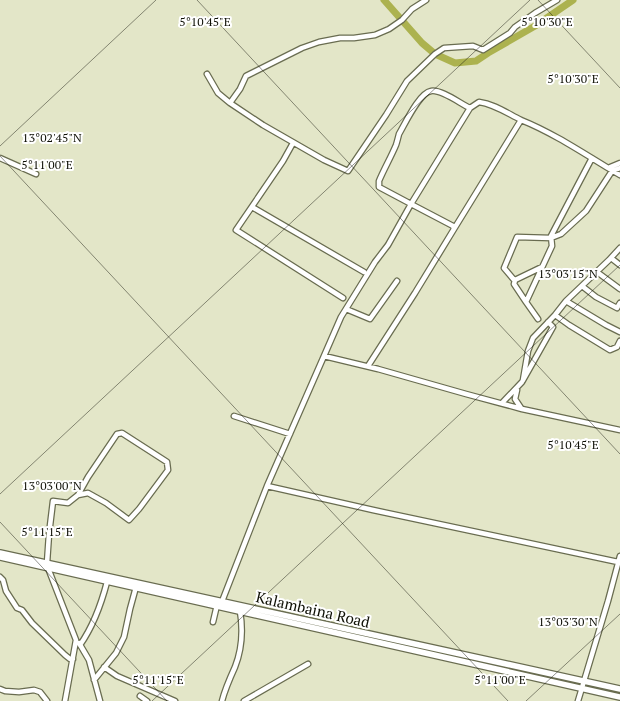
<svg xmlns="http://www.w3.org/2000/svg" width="620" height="701" viewBox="0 0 620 701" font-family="'PT Serif',serif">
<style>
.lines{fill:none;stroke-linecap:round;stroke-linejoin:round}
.river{stroke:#acb24f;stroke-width:7}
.minor-casing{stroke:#696c50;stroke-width:7}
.major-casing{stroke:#696c50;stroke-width:8}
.minor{stroke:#fff;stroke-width:4.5}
.major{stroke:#fff;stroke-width:5.5}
.ticks{fill:none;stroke:#0f1006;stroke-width:1;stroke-opacity:0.45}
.labels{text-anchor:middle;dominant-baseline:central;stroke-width:4;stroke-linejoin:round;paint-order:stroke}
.street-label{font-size:15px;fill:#0f1006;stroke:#fff}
.ticks-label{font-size:12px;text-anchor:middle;fill:#0f1006;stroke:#fff;stroke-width:4;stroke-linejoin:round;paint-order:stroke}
</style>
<rect width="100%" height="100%" fill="#e3e6c8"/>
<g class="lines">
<path class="river" d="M 384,0 L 422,43 L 435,54 L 455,63 L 476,61 L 488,53 L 535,26 L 573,0"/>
<g class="minor-casing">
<path id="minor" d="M 207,74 L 218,93 L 230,103 L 263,125 L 324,160 L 348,171 L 386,115 L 407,81 L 435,54 L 444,48 L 473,46 L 483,50 L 510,33 L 515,27 L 535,13 L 557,0
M 230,103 L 240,89 L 246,76 L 302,48 L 319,42 L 340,38 L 354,38 L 375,35 L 389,29 L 402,20 L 412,9 L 426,0
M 521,120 C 551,132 580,151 608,168
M 293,143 L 283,161 L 236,230 L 343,298
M 0,158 L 36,174
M 620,163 L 608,168 L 620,175
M 252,207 L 364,272
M 611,258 L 620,265
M 597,272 L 620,289
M 515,281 L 504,268 L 517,237 L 551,238 L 561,234 L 586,211 L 612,171 L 620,168
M 582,286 L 596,297 L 617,308 L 620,303
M 566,301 L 606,325 L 620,332
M 526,302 L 514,284 L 515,280 L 542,267
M 346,309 L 370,319 L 397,281
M 555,315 L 569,325 L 610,350 L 617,347 L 620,341
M 538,319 L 526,302 L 552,246 L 551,236 L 592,158
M 324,356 L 341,317 L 375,262 L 388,245 L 411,204 L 379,187 L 379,181 C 384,169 391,157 396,145 C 397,142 398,138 399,134 C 405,124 419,93 431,91 C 441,89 461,104 470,108
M 368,366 L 415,293 L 454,229 L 453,226 L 411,204 L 470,108 L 479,102 C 494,104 507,113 521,120 L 454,229
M 523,380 L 528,351 L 533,338 L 555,315 L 566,301 L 609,260 L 620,248
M 517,390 L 515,399 L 521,408
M 502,403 L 522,382 L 553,327 L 548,322
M 234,416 L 290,434
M 267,486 L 373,510 L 618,562
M 47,563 L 49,534 L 53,501 L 68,503 L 78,495 L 88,493 L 106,503 L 129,520 L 139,509 L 168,470 L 167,462 L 122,433 L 117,434 L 88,477 L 78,495
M 48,568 L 76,640 L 65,701
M 0,577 L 3,580 L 6,591 L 17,608 L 22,610 L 32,623 L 65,655 L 70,659 L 73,659
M 221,604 L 267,486 L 324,356 L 378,369 L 466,394 L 522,409 L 620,430
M 213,622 L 217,605
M 79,643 L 89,660 L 100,701
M 80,645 C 94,625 101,605 107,582
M 104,667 L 117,676 L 175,701
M 94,680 L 116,653 L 124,637 L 130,609 L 136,587
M 0,689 L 5,691 L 19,692 L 34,690 L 40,692 L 47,701
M 140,696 L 147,701
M 222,701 C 225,689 230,678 235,667 C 242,649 243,629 240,611
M 244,701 L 308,664
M 578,701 L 608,601 L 620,556"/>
</g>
<g class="major-casing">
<path id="major" d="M 0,553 L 620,689
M 0,557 L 620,697"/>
</g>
<use href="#minor" class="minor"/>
<use href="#major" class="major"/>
</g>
<path class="ticks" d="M 197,0 L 620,454M 538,0 L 620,88M 0,146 L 156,0M 0,156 L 508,701M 0,494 L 530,0M 0,522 L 167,701M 152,701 L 620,265M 526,701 L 620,614"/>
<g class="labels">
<g class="street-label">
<text transform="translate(313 609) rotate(13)">Kalambaina Road</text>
</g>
</g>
<g class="ticks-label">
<text x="205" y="26">5°10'45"E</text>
<text x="547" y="26">5°10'30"E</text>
<text x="573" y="83">5°10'30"E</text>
<text x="52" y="142">13°02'45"N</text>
<text x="47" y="169">5°11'00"E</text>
<text x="568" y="278">13°03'15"N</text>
<text x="573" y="449">5°10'45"E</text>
<text x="52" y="490">13°03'00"N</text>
<text x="47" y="536">5°11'15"E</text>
<text x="568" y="626">13°03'30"N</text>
<text x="158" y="684">5°11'15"E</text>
<text x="500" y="684">5°11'00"E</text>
</g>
</svg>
